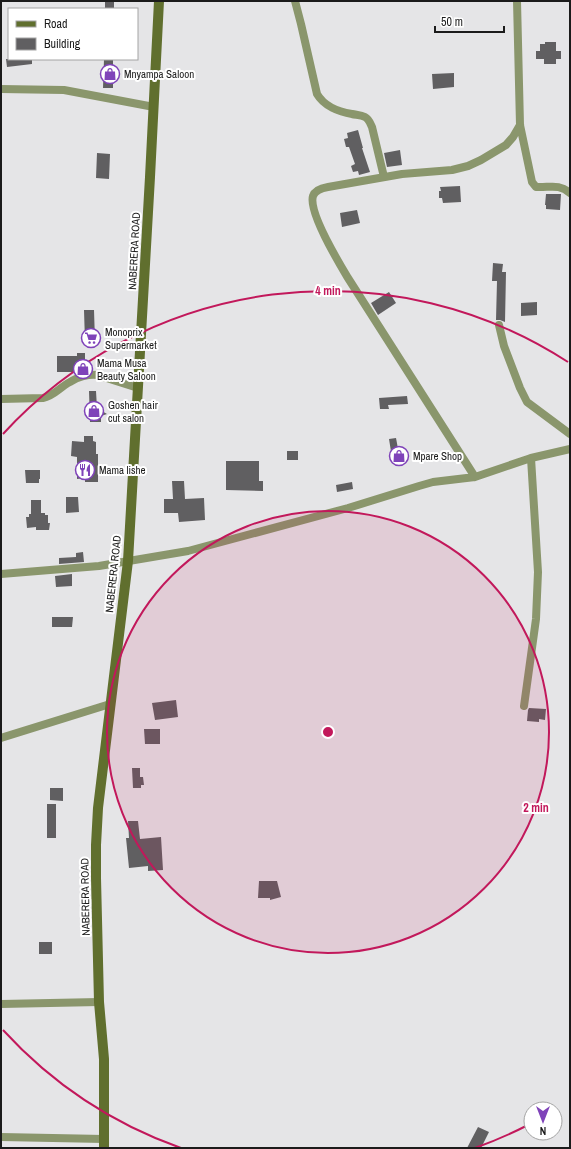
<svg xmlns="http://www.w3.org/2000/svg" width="571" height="1149" viewBox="0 0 571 1149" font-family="'Archivo Narrow',sans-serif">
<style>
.building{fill:#605f61}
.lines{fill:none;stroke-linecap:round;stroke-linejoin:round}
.street{stroke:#8a966c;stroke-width:8}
.secondary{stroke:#606f2e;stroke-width:10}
.ring{fill:none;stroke:#c2185b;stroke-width:2}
.labels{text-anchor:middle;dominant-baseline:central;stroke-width:4;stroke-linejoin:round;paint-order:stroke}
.poi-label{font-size:11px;fill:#1b1b1b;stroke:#fff;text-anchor:start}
.street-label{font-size:11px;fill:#1b1b1b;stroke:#fff}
.centre{fill:#c2185b;stroke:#fff;stroke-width:2}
.ring-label{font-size:12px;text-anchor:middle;font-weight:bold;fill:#c2185b;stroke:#fff;stroke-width:4;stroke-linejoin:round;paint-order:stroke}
</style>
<rect width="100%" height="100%" fill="#e5e5e7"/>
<path class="building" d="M 105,1 L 114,1 L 114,9 L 105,9 Z
M 545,42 L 556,42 L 556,51 L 561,51 L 561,59 L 556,59 L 556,64 L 544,64 L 544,59 L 536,59 L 536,51 L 540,51 L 540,44 L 545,44 Z
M 6,59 L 32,59 L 32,64 L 7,67 Z
M 104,59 L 113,60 L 113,88 L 103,88 Z
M 454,73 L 454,87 L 433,89 L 432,74 Z
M 358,130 L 363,148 L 362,148 L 370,172 L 359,175 L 358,171 L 353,172 L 351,166 L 355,164 L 349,147 L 346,147 L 344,139 L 348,138 L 347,133 Z
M 400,150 L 402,165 L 387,167 L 384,153 Z
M 97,153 L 110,154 L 109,179 L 96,178 Z
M 460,186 L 461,202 L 443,203 L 442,198 L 439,198 L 439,191 L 441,191 L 440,187 Z
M 546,194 L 561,194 L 560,210 L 546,209 L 546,205 L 545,205 Z
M 357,210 L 360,223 L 342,227 L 340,213 Z
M 493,263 L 503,264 L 502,272 L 506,272 L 505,322 L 500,320 L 496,320 L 497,281 L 492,281 Z
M 389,292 L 396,303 L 378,315 L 371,303 Z
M 537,302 L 537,315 L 521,316 L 521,303 Z
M 84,310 L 94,310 L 95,341 L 85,342 Z
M 77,353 L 85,353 L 85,370 L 78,372 L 57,372 L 57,356 L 77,356 Z
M 89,391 L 96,391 L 97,408 L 107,414 L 101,416 L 101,422 L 90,422 Z
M 407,396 L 408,404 L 388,405 L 389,409 L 380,409 L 379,398 Z
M 84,436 L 93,436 L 93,441 L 96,442 L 96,454 L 98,454 L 98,482 L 85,482 L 85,478 L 77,479 L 77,457 L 71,456 L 72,441 L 84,442 Z
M 396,438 L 399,454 L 407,452 L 408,461 L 393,464 L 389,439 Z
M 287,451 L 298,451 L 298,460 L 287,460 Z
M 226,461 L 259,461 L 259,481 L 263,481 L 263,491 L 226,490 Z
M 25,470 L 40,470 L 40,479 L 39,479 L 39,483 L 26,483 Z
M 172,481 L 184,481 L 185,499 L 204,498 L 205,520 L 179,522 L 178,513 L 164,513 L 164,499 L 173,499 Z
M 352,482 L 353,489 L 337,492 L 336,485 Z
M 66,497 L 78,497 L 79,512 L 66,513 Z
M 31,500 L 41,500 L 41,513 L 45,513 L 45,515 L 48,515 L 48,523 L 50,523 L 49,530 L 36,530 L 36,527 L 27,528 L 26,517 L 29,517 L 29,514 L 31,514 Z
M 83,552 L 84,562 L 59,564 L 59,558 L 76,557 L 76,553 Z
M 72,574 L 72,586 L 56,587 L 55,576 Z
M 52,617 L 73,617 L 72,627 L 52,627 Z
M 176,700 L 178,717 L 155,720 L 152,703 Z
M 529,708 L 546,709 L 545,720 L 539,719 L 539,722 L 527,721 L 528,710 Z
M 144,729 L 160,729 L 160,744 L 145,744 Z
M 132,768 L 140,768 L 140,777 L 143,777 L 144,785 L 141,785 L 141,788 L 133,788 Z
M 50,788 L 63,788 L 63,801 L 50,800 Z
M 47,804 L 56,804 L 56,838 L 47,838 Z
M 128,821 L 138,821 L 140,839 L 161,837 L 163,870 L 148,871 L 148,866 L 129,868 L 126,838 L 129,838 Z
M 259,881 L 277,881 L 281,897 L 270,900 L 270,898 L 258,898 Z
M 39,942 L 52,942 L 52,954 L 39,954 Z
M 478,1127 L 489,1132 L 481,1148 L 467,1148 Z"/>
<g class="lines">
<path class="street" d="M 295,1 L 301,24 L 317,94 C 324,106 339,112 352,114 C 356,115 361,115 365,117 C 369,119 370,123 372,127 L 384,177
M 517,1 L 520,125 L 532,182 L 536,187 C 549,188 559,183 570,193
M 1,89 L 64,90 L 154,107
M 499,325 L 504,346 L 520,388 L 527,402 L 570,434
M 1,399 L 43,398 C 54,396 60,387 70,382 C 77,377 89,374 97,375 L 138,388
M 475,477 L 348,278 C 339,263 308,212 313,196 C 315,190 322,188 328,187 L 402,174 L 452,170 L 468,166 L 481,160 L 506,145 L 513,137 L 520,125
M 1,574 L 99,566 L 188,551 L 348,508 L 419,486 L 433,482 L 475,477 L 531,458 L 570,449
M 524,706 L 536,619 L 538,572 L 531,458
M 1,738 L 110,704
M 1,1004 L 99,1002
M 1,1137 L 104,1139"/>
<path class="secondary" d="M 104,1148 L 104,1059 L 99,1002 L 96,878 L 96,845 L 98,808 L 128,561 L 150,177 L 159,1"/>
</g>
<circle cx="328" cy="732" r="221" fill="#c2185b" fill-opacity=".12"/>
<g class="ring">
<circle cx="328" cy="732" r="221"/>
<path d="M528 1125A441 441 0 0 1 475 1148M181 1148A441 441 0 0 1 3 1030M3 434A441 441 0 0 1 568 362"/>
</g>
<defs>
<g id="shop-ring" transform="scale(1)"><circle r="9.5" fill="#fff" stroke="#7f43b9" stroke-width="1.5"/><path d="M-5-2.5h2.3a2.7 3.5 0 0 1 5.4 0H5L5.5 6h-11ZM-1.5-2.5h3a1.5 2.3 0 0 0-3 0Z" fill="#7f43b9"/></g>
<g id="supermarket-ring" transform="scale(1)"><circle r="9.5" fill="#fff" stroke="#7f43b9" stroke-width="1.5"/><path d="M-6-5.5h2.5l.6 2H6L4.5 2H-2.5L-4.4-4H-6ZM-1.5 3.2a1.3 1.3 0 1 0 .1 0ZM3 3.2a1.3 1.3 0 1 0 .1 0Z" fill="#7f43b9"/></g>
<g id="restaurant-ring" transform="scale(1)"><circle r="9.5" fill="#fff" stroke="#7f43b9" stroke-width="1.5"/><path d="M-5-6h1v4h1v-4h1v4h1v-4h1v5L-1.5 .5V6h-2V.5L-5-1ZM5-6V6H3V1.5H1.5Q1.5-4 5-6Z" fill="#7f43b9"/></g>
</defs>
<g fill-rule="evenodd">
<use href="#shop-ring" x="110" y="74"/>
<use href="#supermarket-ring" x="91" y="338"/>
<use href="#shop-ring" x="83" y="369"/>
<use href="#shop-ring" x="94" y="411"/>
<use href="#shop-ring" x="399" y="456"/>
<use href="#restaurant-ring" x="85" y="470"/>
</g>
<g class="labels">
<g class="poi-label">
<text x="124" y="74">Mnyampa Saloon</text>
<text x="105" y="332">Monoprix<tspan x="105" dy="13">Supermarket</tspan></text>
<text x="97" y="363">Mama Musa<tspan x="97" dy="13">Beauty Saloon</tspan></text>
<text x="108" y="405">Goshen hair<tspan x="108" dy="13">cut salon</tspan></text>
<text x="413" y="456">Mpare Shop</text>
<text x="99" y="470">Mama lishe</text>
</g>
<g class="street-label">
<text transform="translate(134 251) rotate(-87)">NABERERA ROAD</text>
<text transform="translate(113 574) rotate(-84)">NABERERA ROAD</text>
<text transform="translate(85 897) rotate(-91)">NABERERA ROAD</text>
</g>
</g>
<circle cx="328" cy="732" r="6" class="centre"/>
<g class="ring-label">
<text x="328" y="295">4 min</text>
<text x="536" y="812">2 min</text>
</g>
<rect width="571" height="1149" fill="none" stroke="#1b1b1b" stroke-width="4"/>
<rect x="8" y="8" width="130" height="52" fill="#ffffff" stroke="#a4a4a4"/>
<rect x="16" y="21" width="20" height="6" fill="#606f2e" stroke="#a4a4a4"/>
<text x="44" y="28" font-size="12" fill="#1b1b1b">Road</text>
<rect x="16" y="38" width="20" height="12" fill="#605f61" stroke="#a4a4a4"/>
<text x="44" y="48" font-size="12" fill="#1b1b1b">Building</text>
<g transform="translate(543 1121) rotate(180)"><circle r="19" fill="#ffffff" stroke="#a4a4a4"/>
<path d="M0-3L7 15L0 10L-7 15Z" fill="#7f43b9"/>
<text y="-6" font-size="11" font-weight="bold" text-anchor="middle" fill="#1b1b1b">N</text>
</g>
<path d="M435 26v6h69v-6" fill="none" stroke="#1b1b1b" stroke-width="2"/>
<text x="441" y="26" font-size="12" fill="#1b1b1b" stroke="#ffffff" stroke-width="3" paint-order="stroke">50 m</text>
</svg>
